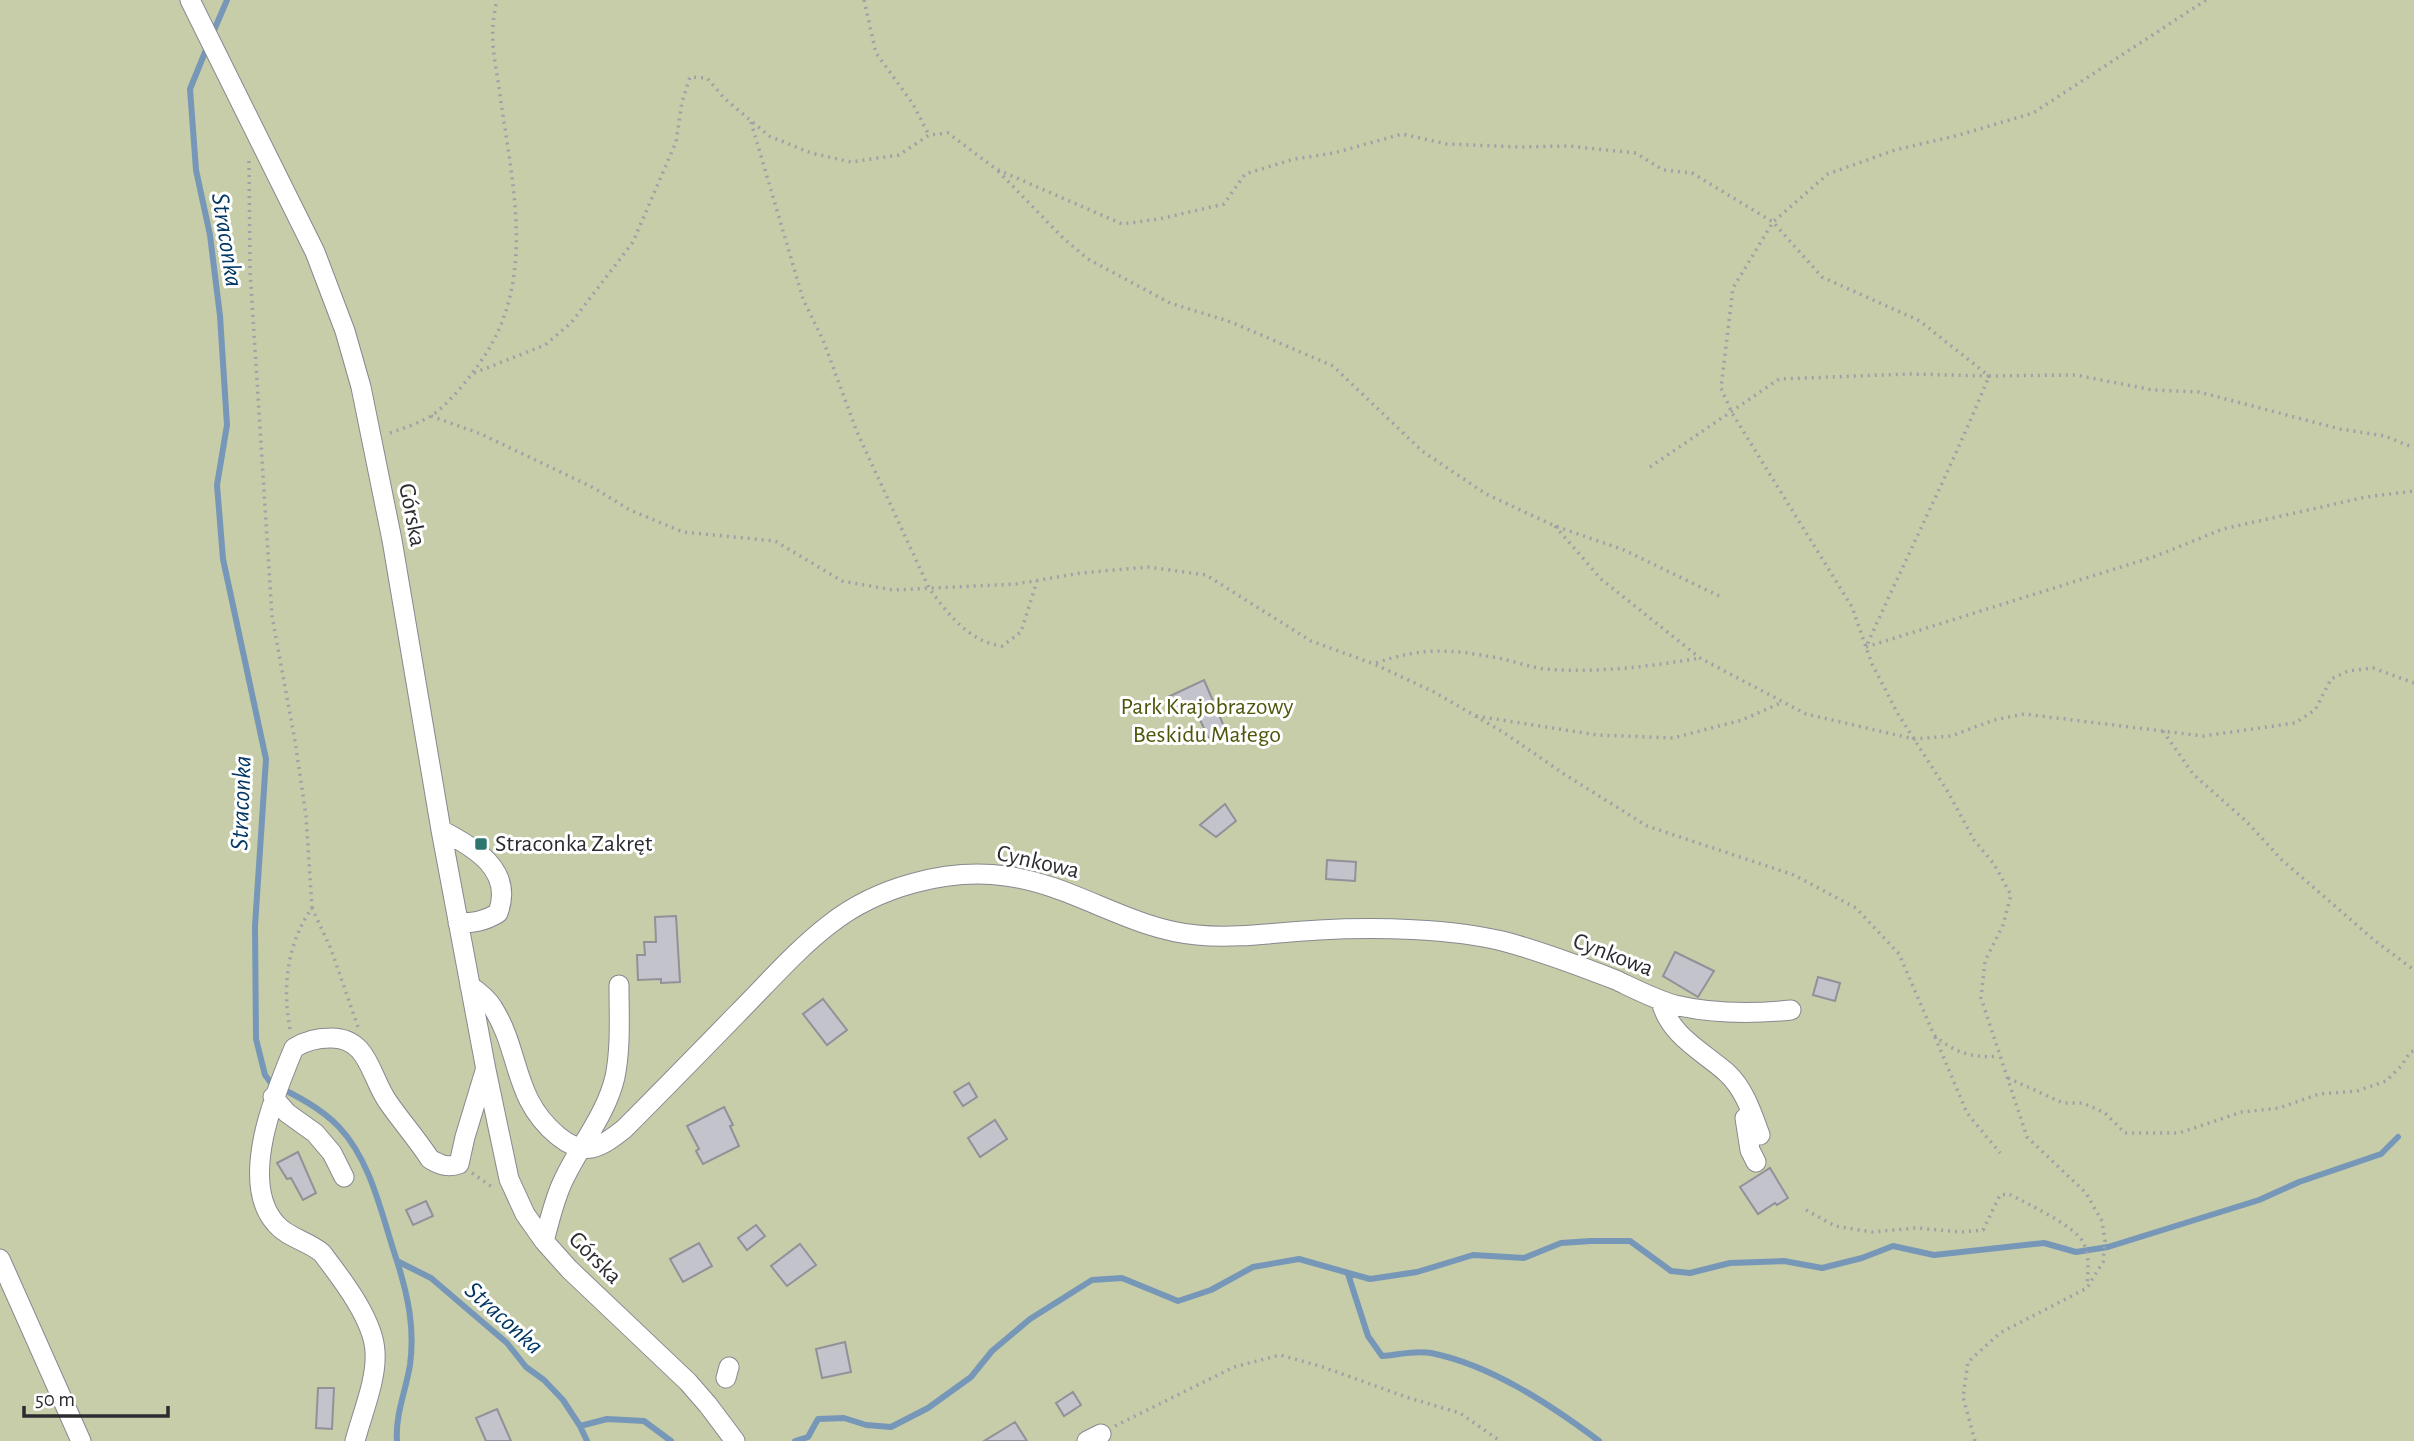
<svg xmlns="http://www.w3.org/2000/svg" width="2414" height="1441" viewBox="0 0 2414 1441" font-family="'Alegreya Sans',sans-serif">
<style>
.green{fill:#c7cda8}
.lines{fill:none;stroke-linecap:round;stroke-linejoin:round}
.stream{stroke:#7797b9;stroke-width:6}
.building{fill:#c3c3cb;stroke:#929199;stroke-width:2}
.minor-casing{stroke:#848a90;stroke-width:21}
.path{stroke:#9da2a7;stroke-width:3.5;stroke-dasharray:2 5;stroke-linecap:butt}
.minor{stroke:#fff;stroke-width:19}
.poi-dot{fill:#2f766e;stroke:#fff;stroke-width:2.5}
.labels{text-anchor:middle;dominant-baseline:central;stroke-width:6;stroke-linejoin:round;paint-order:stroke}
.street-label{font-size:24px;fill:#2a2c2f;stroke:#fff}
.park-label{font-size:24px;fill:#4f550a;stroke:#fff}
.poi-label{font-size:24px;fill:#2a2c2f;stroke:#fff;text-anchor:start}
.water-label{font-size:26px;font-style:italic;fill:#033864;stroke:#fff}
</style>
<rect width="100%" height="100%" fill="#edf4fb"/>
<path class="green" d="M 0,0 L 2414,0 L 2414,1441 L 0,1441 Z"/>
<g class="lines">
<path class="stream" d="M 212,35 L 227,0
M 208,45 L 190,89 L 196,170 L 210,235 L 220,316 L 227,425 L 217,485 L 223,559 L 266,759 L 255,926 L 256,1039 L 265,1075 L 271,1083 C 295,1095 321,1108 339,1127 C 372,1162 382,1217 397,1261 L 431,1278 L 507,1343 L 526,1367 L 544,1380 L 563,1400 L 580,1426 L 587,1441
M 397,1261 C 408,1296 415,1328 410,1365 C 406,1390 395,1415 397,1441
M 1348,1274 L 1368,1336 L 1382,1356 C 1397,1355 1416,1350 1431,1353 C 1491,1365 1551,1405 1599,1441
M 580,1426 L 607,1419 L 644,1421 L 671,1441
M 795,1441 L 808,1437 L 818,1419 L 844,1418 L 866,1425 L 891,1427 L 928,1408 L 971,1377 L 992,1351 L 1030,1319 L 1092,1280 L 1122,1278 L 1178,1301 L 1211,1290 L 1253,1267 L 1299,1259 L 1370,1279 L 1417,1272 L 1473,1255 L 1524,1258 L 1561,1243 L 1591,1241 L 1630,1241 L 1671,1271 L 1690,1273 L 1730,1263 L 1784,1261 L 1822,1268 L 1862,1258 L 1893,1246 L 1934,1255 L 2044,1243 L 2076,1252 L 2108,1247 L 2259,1200 L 2299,1182 L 2381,1154 L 2398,1137"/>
</g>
<path class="building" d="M 1204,680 L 1226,731 L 1209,739 L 1195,709 L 1181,716 L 1168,697 Z
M 1225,804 L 1236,821 L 1216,837 L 1200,825 Z
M 1327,860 L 1356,862 L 1355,881 L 1326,879 Z
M 676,916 L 680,982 L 661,983 L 661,979 L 638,980 L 637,955 L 645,955 L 644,942 L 656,942 L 655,917 Z
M 1675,952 L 1714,971 L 1698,997 L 1663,976 Z
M 1818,977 L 1840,983 L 1835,1001 L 1813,995 Z
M 823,999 L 847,1030 L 827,1045 L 803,1014 Z
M 969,1083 L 977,1097 L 963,1106 L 954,1092 Z
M 724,1107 L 733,1125 L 730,1126 L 739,1146 L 703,1164 L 696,1151 L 699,1149 L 687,1126 Z
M 995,1120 L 1007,1139 L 980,1157 L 968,1138 Z
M 298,1152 L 316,1193 L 303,1200 L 291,1178 L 287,1179 L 277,1163 Z
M 1770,1168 L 1788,1198 L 1777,1205 L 1775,1203 L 1758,1214 L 1740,1187 Z
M 426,1201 L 433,1216 L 413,1225 L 406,1210 Z
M 756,1225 L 765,1236 L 747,1250 L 738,1238 Z
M 699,1243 L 712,1266 L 683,1282 L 670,1259 Z
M 800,1244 L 816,1265 L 787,1286 L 771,1266 Z
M 845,1342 L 851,1372 L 822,1378 L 816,1349 Z
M 318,1388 L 334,1388 L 332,1429 L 316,1428 Z
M 1073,1392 L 1081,1405 L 1064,1416 L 1056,1403 Z
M 497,1409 L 511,1441 L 486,1441 L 476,1418 Z
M 1015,1422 L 1027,1441 L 984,1441 Z"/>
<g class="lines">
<g class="minor-casing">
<path id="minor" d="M 190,0 L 315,252 L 345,331 L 361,387 L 392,540 L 441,830 L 486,1070 L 509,1179 L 525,1214 L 544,1241 L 569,1269 L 688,1382 L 708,1405 L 735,1441
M 441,830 C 474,847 514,870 498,913 C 485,921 474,923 458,923
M 470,986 C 479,992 487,998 493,1008 C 521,1052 512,1098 558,1136 C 585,1158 600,1148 624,1129 C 662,1091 700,1052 737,1014 C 767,984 796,950 830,924 C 877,887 947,868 1006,876 C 1074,885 1129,929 1197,935 C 1237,939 1279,932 1319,930 C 1375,927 1451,928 1506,942 C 1543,952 1580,966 1616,980 C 1635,989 1654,999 1675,1005 C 1713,1014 1752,1014 1791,1010
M 1661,1001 C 1669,1035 1702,1051 1726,1072 C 1744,1088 1752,1113 1760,1135
M 273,1097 L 287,1113 L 315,1133 L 332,1153 L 344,1177
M 1745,1118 L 1750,1150 L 1756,1162
M 544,1241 C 550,1220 554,1199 564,1179 C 580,1145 606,1115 615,1077 C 621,1047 619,1016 619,985
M 0,1259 L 81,1441
M 726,1378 L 729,1367
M 355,1441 C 362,1414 377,1379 375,1352 C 374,1320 341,1278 322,1253 C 308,1241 288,1238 276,1224 C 238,1182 275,1093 294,1048 C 305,1041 316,1038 330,1038 C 369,1037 370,1077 388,1102 C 401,1121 417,1139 430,1159 C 440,1165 448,1168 459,1164 L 465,1137 L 485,1071
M 1087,1441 L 1101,1434"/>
</g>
<path class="path" d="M 864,0 L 876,53 L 913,104 L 929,135
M 751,122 L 803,299 L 823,340 L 857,432 L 929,588 C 948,614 969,642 1002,646 L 1021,632 L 1037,581
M 249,161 L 250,271 L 272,616 L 295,741 L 306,816 L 312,908
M 998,171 L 1063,238 L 1088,259 L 1170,303 L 1231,322 L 1333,366 L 1422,451 L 1486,494 L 1555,526 L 1624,550 L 1719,596
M 474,373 L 545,345 L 571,323 L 633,242 L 676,142 L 682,102 L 690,77 L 707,78 L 724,98 L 769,136 L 811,153 L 851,162 L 899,155 L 929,135 L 948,133 L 996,169 L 1122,224 L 1159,219 L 1224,204 L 1245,174 L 1294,159 L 1334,153 L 1402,134 L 1447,144 L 1519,147 L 1568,146 L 1636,153 L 1663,170 L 1692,173 L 1773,222 L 1822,277 L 1920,321 L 1989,376 L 2076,375 L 2153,390 L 2199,392 L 2340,429 L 2385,436 L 2414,448
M 431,416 L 481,434 L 594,488 L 630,510 L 683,532 L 775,541 L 842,581 L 893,590 L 1016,584 L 1081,573 L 1148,567 L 1206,575 L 1311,641 L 1374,664 L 1434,692 L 1503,732 L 1564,774 L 1647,826 L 1794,875 L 1856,908 L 1899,954 L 1934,1035 C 1953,1052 1974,1059 1999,1056
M 390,433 C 403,428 417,424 429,417 C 448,406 471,376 483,358 C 537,279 512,182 500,95 C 495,57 488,39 497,0
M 1650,467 L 1779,379 L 1909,374 L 1989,376 C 1952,467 1907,555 1867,645
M 1555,526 L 1601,579 L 1700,658 L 1806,714 L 1914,739 L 1951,736 L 1994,720 L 2024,714 L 2203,736 L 2295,723 L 2315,710 L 2331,679 L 2348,671 L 2373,668 L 2414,683
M 1866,647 L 2156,556 L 2223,529 L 2366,497 L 2414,491
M 1376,663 C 1422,647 1450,649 1498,658 C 1513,661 1529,667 1545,669 C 1597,673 1648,667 1700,658
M 1476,716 L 1597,735 L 1673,738 L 1742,720 L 1783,702
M 2163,731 L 2193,774 L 2246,821 L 2282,860 L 2374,940 L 2414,970
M 290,1029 C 282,988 287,943 312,908 L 331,949 L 358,1027
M 1935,1037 L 1967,1113 L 2000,1153
M 2008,1078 L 2063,1103 L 2083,1103 L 2105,1113 L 2125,1133 L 2179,1133 L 2242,1112 L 2279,1108 L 2319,1094 L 2357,1091 L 2386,1081 L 2402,1065 L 2410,1052 L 2414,1051
M 472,1173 L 492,1187
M 1806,1210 L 1835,1226 L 1872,1232 L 1916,1228 L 1962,1232 L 1983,1230 L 2000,1195 L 2009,1194 C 2026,1203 2075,1226 2083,1242 C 2090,1256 2088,1270 2087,1286
M 1115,1426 L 1234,1367 L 1280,1355 L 1320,1366 L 1409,1398 L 1460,1413 L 1500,1441
M 1975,1441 L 1963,1397 L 1968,1362 L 2000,1333 L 2087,1288 L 2103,1262 L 2105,1241 L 2102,1221 L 2086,1193 L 2027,1137 L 1981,998 L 1985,961 L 2003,925 L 2011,895 L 1994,864 L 1974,840 L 1948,792 L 1898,714 L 1872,664 L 1852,607 L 1732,413 L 1721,388 L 1733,288 L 1773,222 L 1828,174 L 1895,150 L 1959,135 L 2033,113 L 2206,0"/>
<use href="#minor" class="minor"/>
</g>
<rect class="poi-dot" x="474" y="837" width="14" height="14" rx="3.5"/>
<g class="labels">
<g class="street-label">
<text transform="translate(412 515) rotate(79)">Górska</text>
<text transform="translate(1038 862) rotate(13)">Cynkowa</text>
<text transform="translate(1613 955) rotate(21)">Cynkowa</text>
<text transform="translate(595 1258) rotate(45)">Górska</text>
</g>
<g class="park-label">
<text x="1207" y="707">Park Krajobrazowy<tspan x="1207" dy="28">Beskidu Małego</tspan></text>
</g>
<g class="poi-label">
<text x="495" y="844">Straconka Zakręt</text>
</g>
<g class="water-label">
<text transform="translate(227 240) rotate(81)">Straconka</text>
<text transform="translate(241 803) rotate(-88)">Straconka</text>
<text transform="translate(504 1318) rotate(42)">Straconka</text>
</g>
</g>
<path d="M24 1406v10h144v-10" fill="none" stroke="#2a2c2f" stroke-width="3.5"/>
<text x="35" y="1406" font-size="21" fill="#2a2c2f" stroke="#ffffff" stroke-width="5" paint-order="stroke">50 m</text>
</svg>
